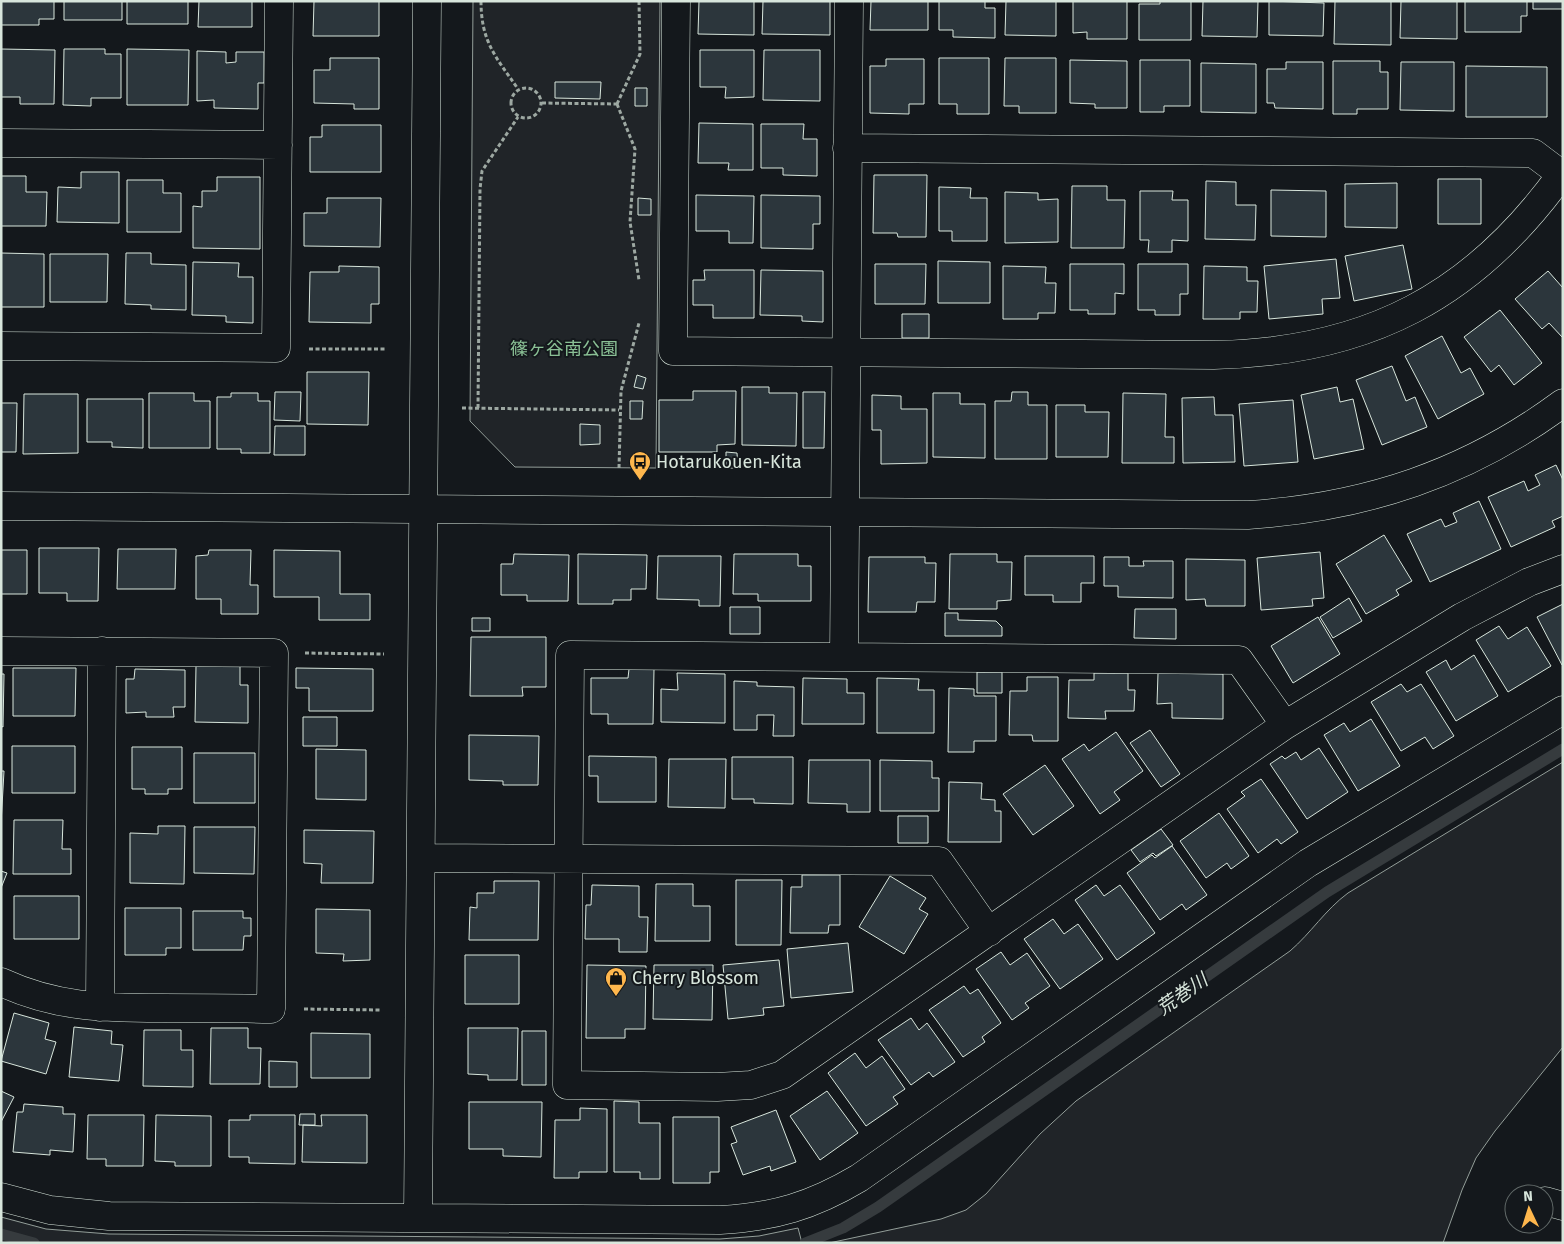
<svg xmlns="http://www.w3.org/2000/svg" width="1564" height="1244" viewBox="0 0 1564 1244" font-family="'Fira Sans','Noto Sans JP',sans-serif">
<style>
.green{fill:#202428;stroke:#939e99}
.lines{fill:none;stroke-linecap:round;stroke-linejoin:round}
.stream{stroke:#363b3e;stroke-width:11}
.building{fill:#2c363c;stroke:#d8e6dc}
.minor-casing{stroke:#d8e6dc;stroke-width:29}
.path{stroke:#9da8a2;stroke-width:3;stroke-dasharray:4 2.5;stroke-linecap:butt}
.minor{stroke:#14181c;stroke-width:28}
.labels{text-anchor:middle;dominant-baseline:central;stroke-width:4;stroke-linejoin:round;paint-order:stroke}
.park-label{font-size:18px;fill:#8ac095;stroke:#14181c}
.poi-label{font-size:18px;fill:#d8e6dc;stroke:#14181c;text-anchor:start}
.water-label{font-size:19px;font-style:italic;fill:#d8e6dc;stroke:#14181c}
</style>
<rect width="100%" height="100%" fill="#14181c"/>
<path class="green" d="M 473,1 L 660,1 L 656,468 L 515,467 L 470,421 Z
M 1563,762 L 1563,1047 L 1495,1131 L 1476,1158 L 1462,1190 L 1443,1243 L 829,1243 L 941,1219 L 966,1210 L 986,1194 L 1040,1134 L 1076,1101 L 1290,951 C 1311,933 1325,910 1348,893 Z
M 1,1217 L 46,1229 L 109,1234 L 720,1239 L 759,1236 L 798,1228 L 802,1243 L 1,1243 Z"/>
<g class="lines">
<path class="stream" d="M 1,1234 L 34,1243
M 805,1243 L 843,1228 L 878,1207 L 1327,892 L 1563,749"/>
</g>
<path class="building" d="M 1,1 L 54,1 L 54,19 L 39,19 L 39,25 L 1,25 Z
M 64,1 L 122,1 L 122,20 L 64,20 Z
M 127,1 L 188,1 L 188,24 L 127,24 Z
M 199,1 L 252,1 L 252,27 L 198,27 Z
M 314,1 L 379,1 L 379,36 L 313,36 Z
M 699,1 L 754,1 L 754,35 L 698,34 Z
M 763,1 L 830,1 L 830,35 L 762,34 Z
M 871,1 L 928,1 L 928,30 L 870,30 Z
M 939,1 L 985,1 L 985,8 L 995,8 L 995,38 L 953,37 L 953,30 L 939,30 Z
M 1006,1 L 1056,1 L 1056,36 L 1005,35 Z
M 1073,1 L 1127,1 L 1127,39 L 1087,39 L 1087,32 L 1073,33 Z
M 1160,1 L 1191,1 L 1191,40 L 1139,40 L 1139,4 L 1160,4 Z
M 1203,1 L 1258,1 L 1257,37 L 1202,36 Z
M 1269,1 L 1324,3 L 1323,36 L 1269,35 Z
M 1335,1 L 1391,1 L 1391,45 L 1334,44 Z
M 1401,1 L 1457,1 L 1457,39 L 1400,38 Z
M 1465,1 L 1527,1 L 1527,16 L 1521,16 L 1521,32 L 1465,32 Z
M 1533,1 L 1563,1 L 1563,9 L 1533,9 Z
M 1,49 L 55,50 L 54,104 L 20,104 L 20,97 L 1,97 Z
M 64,49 L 105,49 L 105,54 L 121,54 L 121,98 L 91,98 L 91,106 L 63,105 Z
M 127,49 L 189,50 L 188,105 L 127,105 Z
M 700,50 L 754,50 L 754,97 L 725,98 L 726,87 L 700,87 Z
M 764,50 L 820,50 L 820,101 L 763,100 Z
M 197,51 L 226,52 L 226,63 L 236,62 L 236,52 L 264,52 L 264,83 L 258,83 L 258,109 L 214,108 L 214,100 L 197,101 Z
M 330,58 L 379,58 L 379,109 L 354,109 L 354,104 L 314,103 L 314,70 L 330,70 Z
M 939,58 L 989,58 L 989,114 L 957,114 L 957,104 L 939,104 Z
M 1005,58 L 1056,58 L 1056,113 L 1019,113 L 1019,106 L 1004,106 Z
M 886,59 L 924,59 L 924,104 L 909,104 L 909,114 L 870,113 L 870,66 L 886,66 Z
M 1070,60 L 1127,61 L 1127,108 L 1095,108 L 1095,104 L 1070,103 Z
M 1140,60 L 1190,60 L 1190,106 L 1164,106 L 1164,112 L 1140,112 Z
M 1333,61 L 1380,61 L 1380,72 L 1388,72 L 1388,109 L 1357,109 L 1357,114 L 1333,114 Z
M 1286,62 L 1323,62 L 1323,109 L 1275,108 L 1274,103 L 1267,103 L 1267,69 L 1286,69 Z
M 1401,62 L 1454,62 L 1454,111 L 1400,110 Z
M 1201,63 L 1256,64 L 1256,113 L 1201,112 Z
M 1466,66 L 1547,67 L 1547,117 L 1466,117 Z
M 555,82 L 601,82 L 600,99 L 555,98 Z
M 635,88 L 647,88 L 647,106 L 635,106 Z
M 699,123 L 753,124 L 753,170 L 728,170 L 729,163 L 698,163 Z
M 761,124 L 804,124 L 803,139 L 817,139 L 817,176 L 783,175 L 783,168 L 761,168 Z
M 322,125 L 381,125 L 381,172 L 310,172 L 310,137 L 322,137 Z
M 81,172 L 119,172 L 119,223 L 57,222 L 58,187 L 81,188 Z
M 874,175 L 927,175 L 926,237 L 898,237 L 897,233 L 873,233 Z
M 1,176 L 26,176 L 26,192 L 47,192 L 46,226 L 1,226 Z
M 217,177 L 260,177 L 260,249 L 193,248 L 193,206 L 202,207 L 202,191 L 217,191 Z
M 1438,179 L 1481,179 L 1481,224 L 1438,224 Z
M 127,180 L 163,180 L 163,193 L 181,193 L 181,232 L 127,232 Z
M 1206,181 L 1236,182 L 1236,205 L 1256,205 L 1255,240 L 1205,239 Z
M 1397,183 L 1397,228 L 1345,227 L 1345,184 Z
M 1072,186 L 1107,186 L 1107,200 L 1125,200 L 1124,248 L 1071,248 Z
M 939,187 L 971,188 L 970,198 L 987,198 L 987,241 L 952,241 L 952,231 L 939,231 Z
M 1271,190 L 1326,191 L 1326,237 L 1271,236 Z
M 1140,191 L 1173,191 L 1172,200 L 1188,200 L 1188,241 L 1172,240 L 1172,252 L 1148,252 L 1149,240 L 1140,240 Z
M 1005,192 L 1038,193 L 1038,200 L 1058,199 L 1058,242 L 1005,243 Z
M 696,195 L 754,196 L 753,243 L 729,243 L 729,231 L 696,231 Z
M 761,195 L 820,196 L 820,224 L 813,224 L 813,249 L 761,248 Z
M 327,198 L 381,198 L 380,247 L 304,246 L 304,213 L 327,213 Z
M 638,198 L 651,199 L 651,215 L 638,215 Z
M 1403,245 L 1412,289 L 1354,301 L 1345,256 Z
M 1,253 L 44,254 L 44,307 L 1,307 Z
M 126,253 L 151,253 L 151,264 L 186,265 L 186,310 L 151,309 L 151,305 L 125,304 Z
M 50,254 L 108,254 L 107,302 L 50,302 Z
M 1336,259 L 1340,298 L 1322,299 L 1323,314 L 1269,319 L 1264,266 Z
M 938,261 L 990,262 L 990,303 L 938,303 Z
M 193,262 L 239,263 L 238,277 L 253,277 L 253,323 L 226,322 L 226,316 L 192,315 Z
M 875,264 L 926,264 L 925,304 L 875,304 Z
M 1070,264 L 1124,264 L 1124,294 L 1115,293 L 1115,314 L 1088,314 L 1088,310 L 1070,310 Z
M 1138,264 L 1188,264 L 1188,294 L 1180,294 L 1180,315 L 1155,315 L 1155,310 L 1138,310 Z
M 339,266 L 379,267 L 379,304 L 371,304 L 371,323 L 309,322 L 310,272 L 339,272 Z
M 1003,266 L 1046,267 L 1045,283 L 1056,283 L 1055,313 L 1038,313 L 1038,319 L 1003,319 Z
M 1204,266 L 1247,267 L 1247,281 L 1258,281 L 1257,312 L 1240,312 L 1240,319 L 1203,319 Z
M 704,270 L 754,270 L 754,318 L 713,318 L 713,305 L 693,305 L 693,280 L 705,280 Z
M 761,270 L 823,271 L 823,322 L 802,321 L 802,316 L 760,315 Z
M 1548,271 L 1563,288 L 1563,338 L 1549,323 L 1542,329 L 1515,299 Z
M 1500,310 L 1542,363 L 1514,385 L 1499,365 L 1491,372 L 1464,337 Z
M 902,314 L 929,314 L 929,338 L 902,338 Z
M 1442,336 L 1461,373 L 1470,368 L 1484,394 L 1438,419 L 1405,356 Z
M 1392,366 L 1406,401 L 1415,397 L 1427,427 L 1382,445 L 1356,380 Z
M 307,372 L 369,372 L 368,425 L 307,424 Z
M 637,375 L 646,378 L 643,389 L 634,387 Z
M 742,387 L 769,387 L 769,393 L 797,393 L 796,446 L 742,445 Z
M 1337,387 L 1340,402 L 1353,399 L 1364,449 L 1314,459 L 1301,395 Z
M 693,391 L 736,391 L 735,444 L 717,445 L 717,452 L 659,452 L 659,400 L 693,400 Z
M 275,392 L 301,392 L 300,421 L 274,420 Z
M 803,392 L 825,392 L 824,448 L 803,448 Z
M 1012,392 L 1028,392 L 1028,405 L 1047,405 L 1047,459 L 995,459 L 995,401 L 1011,401 Z
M 149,393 L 194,393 L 194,401 L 210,401 L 210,448 L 149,448 Z
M 231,393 L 258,393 L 258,401 L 270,401 L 270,453 L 241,453 L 241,449 L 217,449 L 217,397 L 231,397 Z
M 933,393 L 960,393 L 960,404 L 985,404 L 985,458 L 933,457 Z
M 1123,393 L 1166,394 L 1165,437 L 1174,437 L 1174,463 L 1122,463 Z
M 24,394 L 78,394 L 78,453 L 23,454 Z
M 872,395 L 901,396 L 901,409 L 927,409 L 927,463 L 881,464 L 881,430 L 872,430 Z
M 1214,397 L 1215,415 L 1233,415 L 1235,462 L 1183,463 L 1182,398 Z
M 87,399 L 143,399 L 143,448 L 112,447 L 112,442 L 87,442 Z
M 1293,400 L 1298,462 L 1244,466 L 1239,404 Z
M 630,401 L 643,401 L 642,419 L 630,419 Z
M 1,403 L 17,403 L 16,452 L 1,452 Z
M 1056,405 L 1085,405 L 1085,412 L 1109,412 L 1108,457 L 1056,457 Z
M 580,424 L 600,425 L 600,444 L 580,445 Z
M 275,426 L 305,426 L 305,455 L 274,455 Z
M 726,452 L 737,453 L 738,468 L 726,468 Z
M 1556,465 L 1563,480 L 1563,516 L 1552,521 L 1555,527 L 1511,547 L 1488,497 L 1524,481 L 1528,491 L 1540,485 L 1535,475 Z
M 1479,501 L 1501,549 L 1430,582 L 1407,534 L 1441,519 L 1445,527 L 1457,522 L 1453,513 Z
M 1384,535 L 1412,581 L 1396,590 L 1399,595 L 1366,614 L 1336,564 Z
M 39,548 L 99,548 L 98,601 L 67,601 L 67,593 L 39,593 Z
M 118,549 L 176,549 L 175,589 L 117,589 Z
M 1,550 L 27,550 L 27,594 L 1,594 Z
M 209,550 L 251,550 L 250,585 L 258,585 L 258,614 L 221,614 L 221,599 L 196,599 L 196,556 L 208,555 Z
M 274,550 L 340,551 L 340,594 L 370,594 L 370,620 L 319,620 L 319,597 L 274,597 Z
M 1320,552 L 1324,598 L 1312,599 L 1313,606 L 1261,610 L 1257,558 Z
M 514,554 L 569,555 L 568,601 L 527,601 L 527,595 L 501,595 L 501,564 L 513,564 Z
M 578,554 L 647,555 L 646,589 L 631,589 L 631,600 L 613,600 L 613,604 L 578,604 Z
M 734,554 L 798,554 L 798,566 L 811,566 L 811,601 L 758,601 L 758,594 L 733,594 Z
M 950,554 L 997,554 L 997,562 L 1012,562 L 1011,600 L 997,601 L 997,609 L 949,609 Z
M 658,556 L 721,556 L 720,606 L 699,606 L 699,600 L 657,599 Z
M 1025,556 L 1094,556 L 1094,583 L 1081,583 L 1081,602 L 1053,602 L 1053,595 L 1025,595 Z
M 869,557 L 925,557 L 925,563 L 936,563 L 935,602 L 917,602 L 916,612 L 868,612 Z
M 1104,557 L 1129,557 L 1129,566 L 1144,566 L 1143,561 L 1173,561 L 1173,598 L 1118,597 L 1118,586 L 1104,586 Z
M 1186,559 L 1245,560 L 1245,606 L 1206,606 L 1205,599 L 1186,600 Z
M 1349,598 L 1362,621 L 1333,638 L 1320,617 Z
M 1563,604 L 1563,665 L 1562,665 L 1537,617 Z
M 730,607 L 760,607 L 760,634 L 730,634 Z
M 1135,609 L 1176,609 L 1176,639 L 1134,638 Z
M 945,613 L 958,613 L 958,620 L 996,621 L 1002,627 L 1002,636 L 945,636 Z
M 1318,617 L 1340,654 L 1293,683 L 1271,646 Z
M 472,618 L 490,618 L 490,631 L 472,631 Z
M 1499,626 L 1508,639 L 1527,627 L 1551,666 L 1508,692 L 1476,640 Z
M 471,637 L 546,637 L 546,687 L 522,687 L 523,696 L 470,696 Z
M 1474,655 L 1498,696 L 1456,721 L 1426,672 L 1446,660 L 1451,670 Z
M 196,666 L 240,666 L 240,685 L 248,685 L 248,723 L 195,722 Z
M 13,668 L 76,668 L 75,716 L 13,716 Z
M 296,668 L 373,669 L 373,711 L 309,711 L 309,688 L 296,688 Z
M 135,669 L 185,670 L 185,707 L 173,707 L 174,717 L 146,717 L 146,712 L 126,713 L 126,679 L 134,679 Z
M 629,669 L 654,669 L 653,724 L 608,724 L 608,714 L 591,714 L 591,678 L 628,678 Z
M 977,672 L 1002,672 L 1002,693 L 977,693 Z
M 677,673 L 725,674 L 725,723 L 661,722 L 661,689 L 678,690 Z
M 1094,673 L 1128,673 L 1128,690 L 1135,690 L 1134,711 L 1105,711 L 1106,719 L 1068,718 L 1069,680 L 1094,680 Z
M 1158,673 L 1223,674 L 1223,719 L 1172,718 L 1172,703 L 1157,704 Z
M 1,674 L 4,674 L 3,727 L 1,726 Z
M 1027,677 L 1058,677 L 1058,741 L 1033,741 L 1032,735 L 1009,735 L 1010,691 L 1027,691 Z
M 803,678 L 847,679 L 847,693 L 864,693 L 864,724 L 802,724 Z
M 877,678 L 919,679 L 918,690 L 934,690 L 934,733 L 877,733 Z
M 734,681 L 757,682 L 757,686 L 794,687 L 794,736 L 773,736 L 774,715 L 757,715 L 757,730 L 734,730 Z
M 1401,684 L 1407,692 L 1421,684 L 1454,736 L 1433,749 L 1425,737 L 1401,751 L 1371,702 Z
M 949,688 L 974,689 L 974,696 L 996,696 L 996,741 L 974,741 L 974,752 L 948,752 Z
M 303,717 L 337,717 L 337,746 L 303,746 Z
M 1371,719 L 1400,766 L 1358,791 L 1324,735 L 1344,723 L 1350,732 Z
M 1150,730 L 1180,774 L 1161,787 L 1130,743 Z
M 1116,732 L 1143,771 L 1114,792 L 1120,800 L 1100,814 L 1062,759 L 1084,744 L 1089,751 Z
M 469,735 L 539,736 L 538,785 L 503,785 L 503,781 L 469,780 Z
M 12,746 L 75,746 L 75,793 L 12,793 Z
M 132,747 L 182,747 L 182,789 L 168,789 L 168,794 L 145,794 L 145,789 L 132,789 Z
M 1319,748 L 1348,792 L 1307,819 L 1270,764 L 1282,756 L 1285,759 L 1296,752 L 1301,760 Z
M 316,749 L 366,750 L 366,800 L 316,799 Z
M 194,753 L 255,753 L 255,803 L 194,803 Z
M 589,756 L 656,757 L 656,802 L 598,802 L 598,776 L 589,776 Z
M 732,757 L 793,757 L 793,804 L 754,803 L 754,799 L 732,799 Z
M 669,759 L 726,759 L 725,808 L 668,807 Z
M 809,760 L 870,760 L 870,812 L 847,812 L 847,804 L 808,803 Z
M 880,760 L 932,761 L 932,778 L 939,778 L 939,811 L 880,811 Z
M 1045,765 L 1074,806 L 1033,835 L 1003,794 Z
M 1,771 L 4,771 L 1,824 Z
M 1261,779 L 1298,832 L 1281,844 L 1277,839 L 1258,853 L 1227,809 L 1245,796 L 1241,792 Z
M 949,782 L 982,783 L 981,799 L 995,800 L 995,811 L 1001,811 L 1001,842 L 948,842 Z
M 1219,813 L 1249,856 L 1231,869 L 1227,863 L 1206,878 L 1180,841 Z
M 898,816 L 928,816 L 928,843 L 898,843 Z
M 14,820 L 63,820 L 62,849 L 71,849 L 71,874 L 13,874 Z
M 158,826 L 185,826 L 184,884 L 130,883 L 130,833 L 158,834 Z
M 194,827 L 255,827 L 254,874 L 194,873 Z
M 1161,829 L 1173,845 L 1156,856 L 1153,853 L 1140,862 L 1131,850 Z
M 304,830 L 374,831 L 373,883 L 321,883 L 322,864 L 304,863 Z
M 1172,846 L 1207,895 L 1186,910 L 1182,904 L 1160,920 L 1127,873 L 1152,855 L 1155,858 Z
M 1,871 L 7,873 L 1,888 Z
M 802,875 L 840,875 L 840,925 L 829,925 L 828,933 L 790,933 L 791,887 L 802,887 Z
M 890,876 L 926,898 L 919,909 L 928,914 L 904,954 L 859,927 Z
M 736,880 L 782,880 L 781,945 L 736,945 Z
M 494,881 L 539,881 L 538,940 L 469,940 L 470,907 L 477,908 L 477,893 L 494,893 Z
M 656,884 L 693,884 L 693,906 L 710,906 L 710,941 L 655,941 Z
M 592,885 L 639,886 L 639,917 L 648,917 L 647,952 L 619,952 L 619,939 L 585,939 L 586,905 L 591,905 Z
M 1096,885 L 1104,896 L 1120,885 L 1155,933 L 1117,960 L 1075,900 Z
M 14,896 L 79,896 L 79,939 L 14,939 Z
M 125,908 L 181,908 L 181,948 L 166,948 L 166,955 L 125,955 Z
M 316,909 L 370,910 L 370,960 L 343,961 L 344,954 L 316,953 Z
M 193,911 L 243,911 L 243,918 L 251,918 L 251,936 L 244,936 L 243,950 L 193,950 Z
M 1053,919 L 1064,934 L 1078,924 L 1103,959 L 1060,989 L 1024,939 Z
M 848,943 L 853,992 L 791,998 L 787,949 Z
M 1001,952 L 1010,965 L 1027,953 L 1050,986 L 1025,1003 L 1029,1008 L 1012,1020 L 976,969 Z
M 465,955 L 519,955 L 519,1004 L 465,1004 Z
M 779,960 L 784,1006 L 763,1008 L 764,1015 L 728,1019 L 723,965 Z
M 587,965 L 646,966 L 645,1029 L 625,1029 L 625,1038 L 586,1038 Z
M 654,965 L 713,965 L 712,1020 L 653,1019 Z
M 964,986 L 970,994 L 978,989 L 1001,1023 L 982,1037 L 985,1042 L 963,1057 L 929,1010 Z
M 14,1013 L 49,1023 L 45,1039 L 56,1042 L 46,1074 L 1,1061 Z
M 911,1018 L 919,1030 L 927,1023 L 955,1062 L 933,1077 L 929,1072 L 911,1085 L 878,1040 Z
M 74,1027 L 112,1031 L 111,1044 L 123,1045 L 119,1081 L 69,1077 Z
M 211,1028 L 248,1028 L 248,1048 L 261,1048 L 260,1084 L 210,1084 Z
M 468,1028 L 518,1028 L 517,1080 L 488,1080 L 488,1075 L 468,1074 Z
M 144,1030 L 181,1030 L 181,1050 L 193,1050 L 193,1087 L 143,1086 Z
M 522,1031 L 546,1031 L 546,1085 L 522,1085 Z
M 311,1033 L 370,1034 L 370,1078 L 311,1078 Z
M 855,1053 L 866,1068 L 882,1056 L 905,1089 L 893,1097 L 898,1104 L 866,1126 L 828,1073 Z
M 269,1061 L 297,1062 L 297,1087 L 269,1087 Z
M 1,1091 L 14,1097 L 1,1122 Z
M 827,1091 L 858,1133 L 820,1160 L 790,1116 Z
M 614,1101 L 639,1102 L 639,1123 L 660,1123 L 660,1179 L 640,1179 L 640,1172 L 614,1172 Z
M 469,1102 L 542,1102 L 541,1157 L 503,1156 L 503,1149 L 469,1149 Z
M 24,1104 L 63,1107 L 63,1114 L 75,1114 L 73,1152 L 50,1150 L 50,1155 L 13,1152 L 17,1112 L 23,1112 Z
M 580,1108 L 607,1109 L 607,1172 L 579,1172 L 579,1178 L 554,1178 L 555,1120 L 580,1120 Z
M 776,1110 L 796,1162 L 771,1171 L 770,1166 L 743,1175 L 731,1144 L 737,1142 L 731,1127 Z
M 300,1114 L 315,1114 L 315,1125 L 299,1125 Z
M 88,1115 L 144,1115 L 143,1166 L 106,1166 L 106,1159 L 87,1159 Z
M 156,1115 L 211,1116 L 211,1166 L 175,1166 L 175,1162 L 155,1161 Z
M 250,1115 L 295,1115 L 295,1164 L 249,1163 L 249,1157 L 229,1157 L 229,1120 L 250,1120 Z
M 321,1115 L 367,1115 L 367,1163 L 302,1162 L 303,1125 L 322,1126 Z
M 673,1117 L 719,1117 L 719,1172 L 710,1172 L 710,1183 L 673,1183 Z"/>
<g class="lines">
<g class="minor-casing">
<path id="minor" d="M 676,1 L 673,351 L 1214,355 C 1367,352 1474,297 1563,172
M 1,143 L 278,145
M 847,148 L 1533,153 L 1561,174
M 1,346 L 276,348 L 279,1
M 1,506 L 1248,515 C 1366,507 1467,474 1563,403
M 1,651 L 274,653 L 271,1009 C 234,1008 197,1008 161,1008 C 102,1008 55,1007 1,982
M 844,657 L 849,1
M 1285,725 L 1239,660 L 570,655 L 567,1085 L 717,1087 L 751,1085 L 782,1075 L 1285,725 L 1462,617 L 1529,582 L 1563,569
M 421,858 L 939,861 L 989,932
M 100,1007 L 102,651
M 1,1197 L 50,1210 L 109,1216 L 720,1220 C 774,1217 812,1206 859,1178 L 1308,863 L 1563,710
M 1545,1201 L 1563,1206
M 418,1217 L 427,1"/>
</g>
<path class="path" d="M 481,1 C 481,42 496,57 518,89
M511 103a15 15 0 1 1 30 0a15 15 0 1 1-30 0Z
M 542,103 L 617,104
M 617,104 L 635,149 L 630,222 L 639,280
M 617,104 L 640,54 L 639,1
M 309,349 L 387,349
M 462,408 L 619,410
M 478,408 L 480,189 L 482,171 L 518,117
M 619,468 L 621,391 L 639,323
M 305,653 L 384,654
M 304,1009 L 382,1010"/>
<use href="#minor" class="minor"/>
</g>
<defs>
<g id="bus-pin" transform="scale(1.125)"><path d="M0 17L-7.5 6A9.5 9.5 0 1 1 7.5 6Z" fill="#ffb74d" stroke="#14181c"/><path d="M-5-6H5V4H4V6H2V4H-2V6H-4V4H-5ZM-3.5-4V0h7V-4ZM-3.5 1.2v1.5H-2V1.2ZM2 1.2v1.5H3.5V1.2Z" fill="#111"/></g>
<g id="shop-pin" transform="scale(1.125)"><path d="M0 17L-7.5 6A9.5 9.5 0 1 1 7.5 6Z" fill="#ffb74d" stroke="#14181c"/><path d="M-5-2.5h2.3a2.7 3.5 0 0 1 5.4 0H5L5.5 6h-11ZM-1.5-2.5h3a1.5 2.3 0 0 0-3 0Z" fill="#111"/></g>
</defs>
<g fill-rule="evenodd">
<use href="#bus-pin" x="640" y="462"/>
<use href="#shop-pin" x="616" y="978"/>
</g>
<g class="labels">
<g class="park-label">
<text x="564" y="349">篠ヶ谷南公園</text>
</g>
<g class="poi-label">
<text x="656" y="462">Hotarukouen-Kita</text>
<text x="632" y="978">Cherry Blossom</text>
</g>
<g class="water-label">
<text transform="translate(1182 994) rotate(-35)">荒巻川</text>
</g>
</g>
<rect width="1564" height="1244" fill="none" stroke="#d8e6dc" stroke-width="5"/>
<g transform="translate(1529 1209) rotate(356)"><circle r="24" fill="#14181c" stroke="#626a69"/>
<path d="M0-4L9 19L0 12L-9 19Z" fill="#ffb74d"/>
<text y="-8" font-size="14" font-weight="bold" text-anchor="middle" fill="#d8e6dc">N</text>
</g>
</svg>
